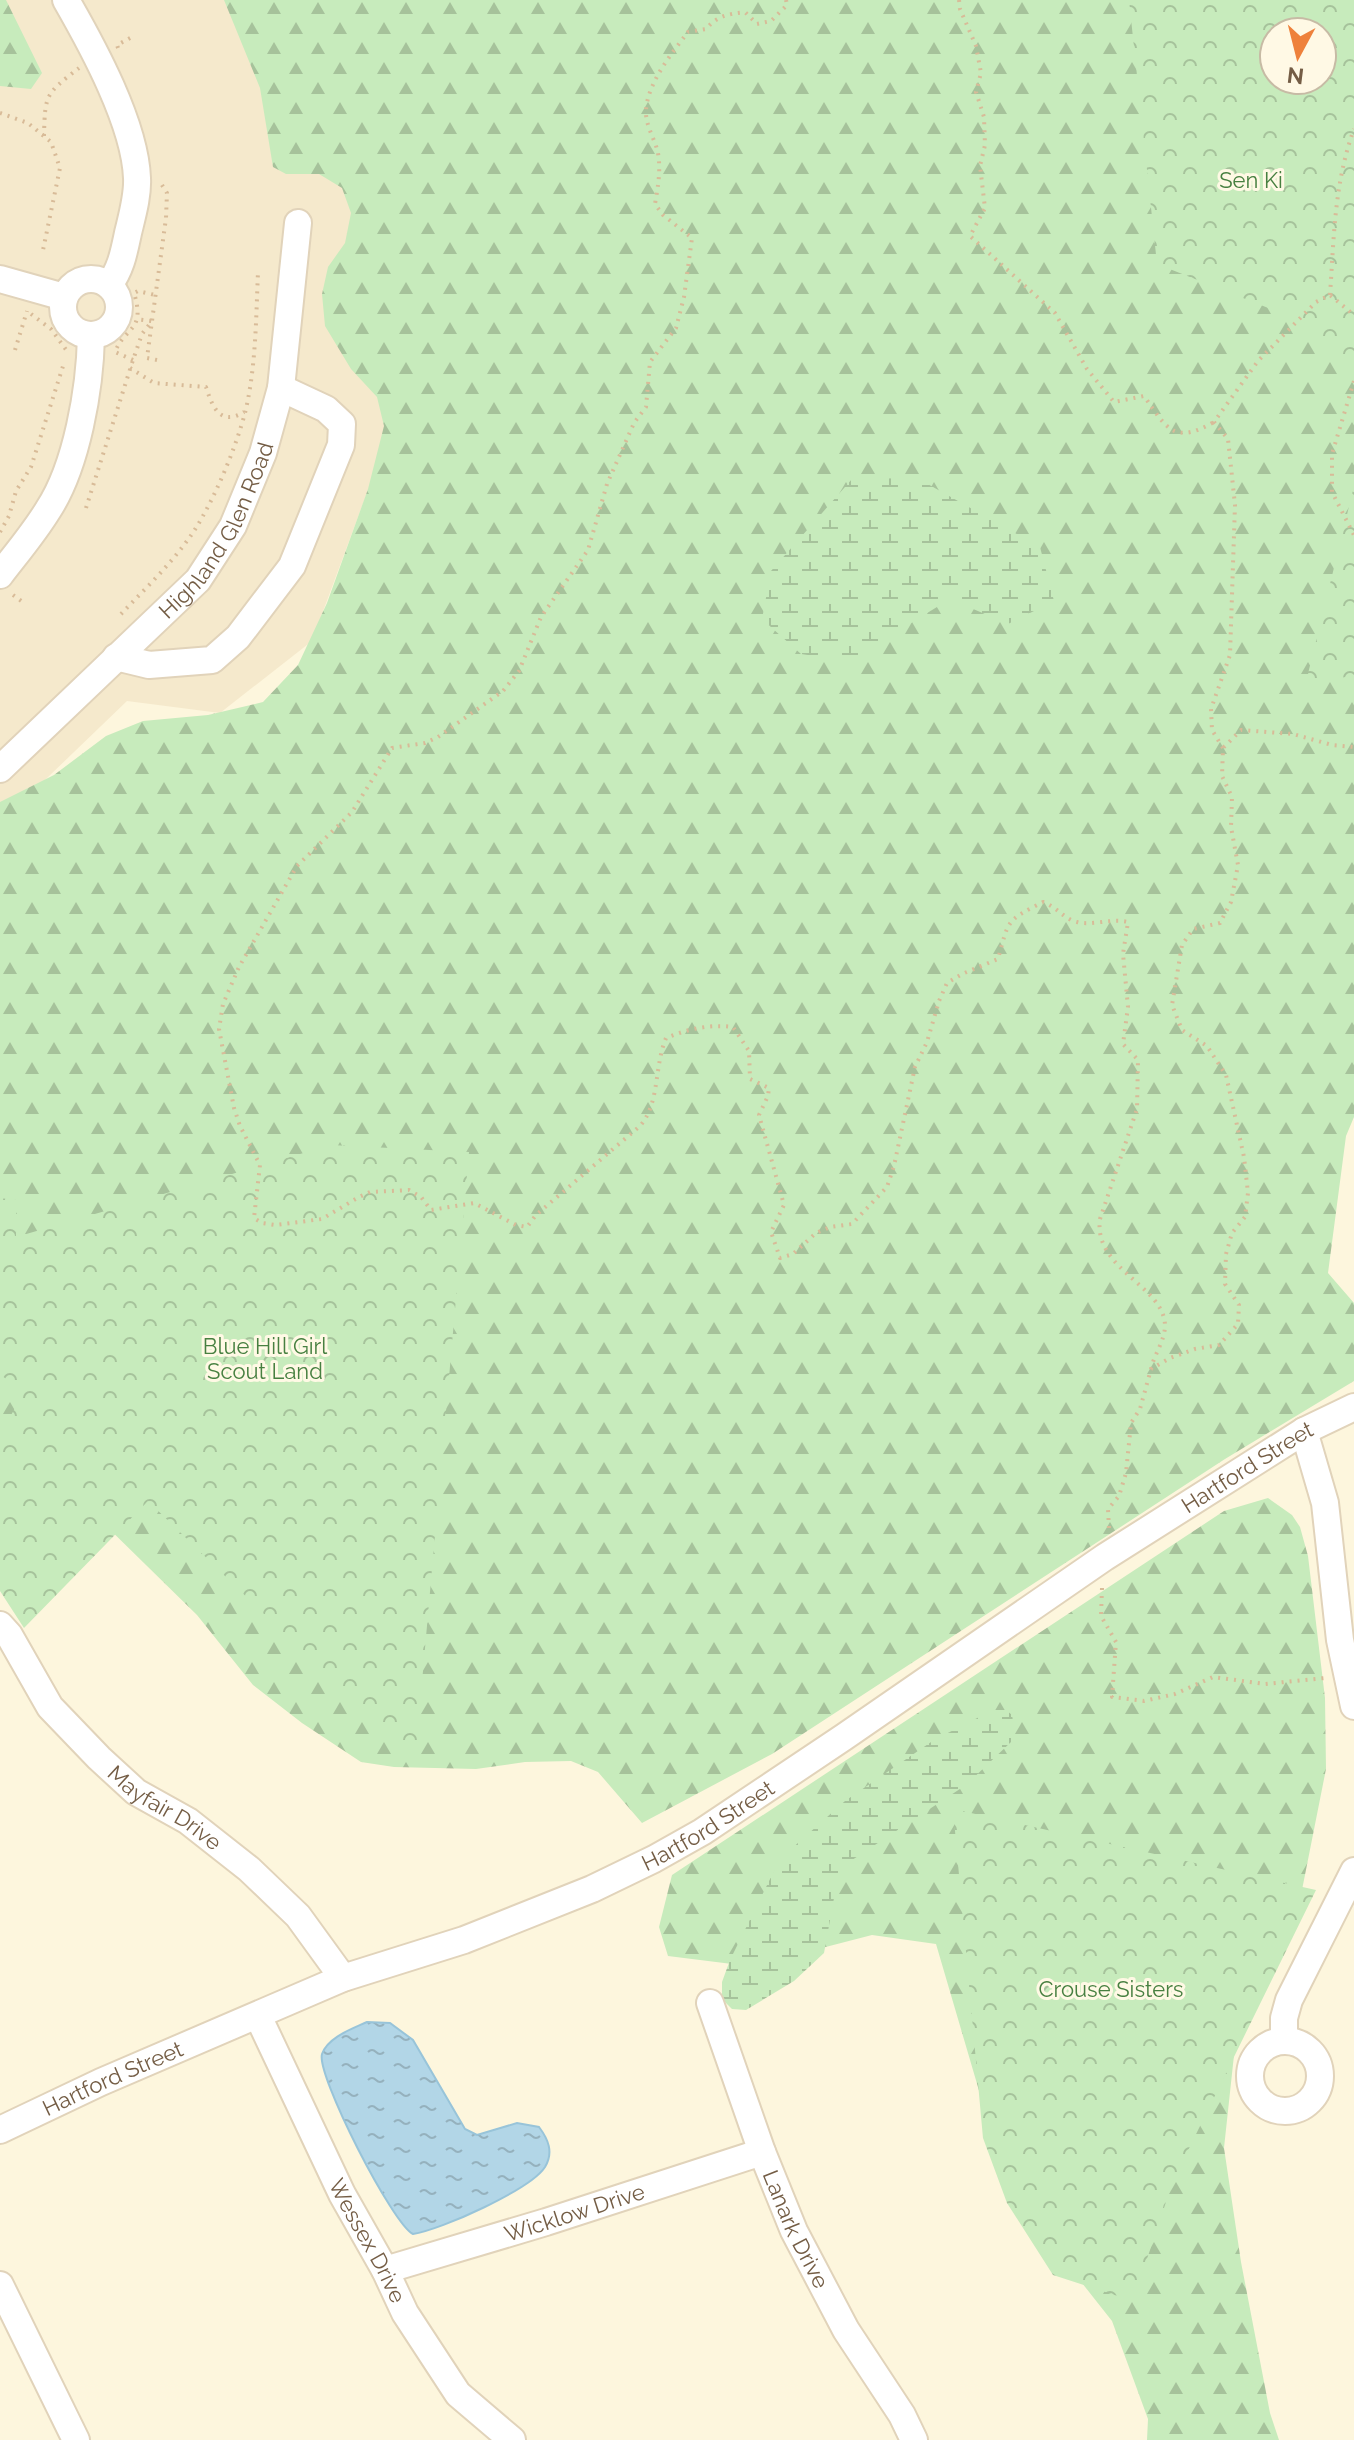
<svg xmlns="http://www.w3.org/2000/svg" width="1354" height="2440" viewBox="0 0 1354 2440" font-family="Raleway,sans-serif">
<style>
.residential{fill:#f5e9cc}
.forest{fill:url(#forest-firs);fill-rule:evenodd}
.wetland{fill:url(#wetland-marsh)}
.park{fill:url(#park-crowns);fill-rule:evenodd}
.water{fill:url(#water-ripples);stroke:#98c4d9;stroke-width:2}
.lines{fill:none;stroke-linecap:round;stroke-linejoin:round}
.minor-casing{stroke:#e1d3ba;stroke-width:30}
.path{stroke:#d8bb98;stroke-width:4;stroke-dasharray:2 6;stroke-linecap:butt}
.minor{stroke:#fff;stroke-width:26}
.labels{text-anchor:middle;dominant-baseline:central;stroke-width:6;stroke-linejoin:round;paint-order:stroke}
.park-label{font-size:22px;fill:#478040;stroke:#fff9e5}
.street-label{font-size:22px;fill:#745d45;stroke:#fff9e5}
</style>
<defs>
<pattern id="forest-firs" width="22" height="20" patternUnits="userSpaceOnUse" patternTransform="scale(2)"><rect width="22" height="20" fill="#c7ebbc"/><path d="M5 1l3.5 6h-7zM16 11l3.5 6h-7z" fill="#a6c29b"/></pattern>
<pattern id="wetland-marsh" width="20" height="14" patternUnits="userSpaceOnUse" patternTransform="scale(2)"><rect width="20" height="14" fill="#c7ebbc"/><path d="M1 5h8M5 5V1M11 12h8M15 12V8" fill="none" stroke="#a6c29b"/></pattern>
<pattern id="park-crowns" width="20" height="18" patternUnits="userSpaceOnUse" patternTransform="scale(2)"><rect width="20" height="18" fill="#c7ebbc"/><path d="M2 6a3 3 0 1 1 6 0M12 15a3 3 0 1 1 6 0" fill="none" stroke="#a6c29b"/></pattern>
<pattern id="water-ripples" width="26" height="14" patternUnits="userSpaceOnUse" patternTransform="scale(2)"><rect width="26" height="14" fill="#b2d6e7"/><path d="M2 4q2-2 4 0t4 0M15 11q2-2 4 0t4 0" fill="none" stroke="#95b1bd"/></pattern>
</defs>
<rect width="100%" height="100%" fill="#fdf6dd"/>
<path class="residential" d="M 0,0 L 247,0 L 345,156 L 404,393 L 312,641 L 220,713 L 127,701 L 20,804 L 0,808 Z"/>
<path class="forest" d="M 0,0 L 6,0 L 42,73 L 31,89 L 0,86 Z
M 224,0 L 1354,0 L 1354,1117 L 1346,1136 L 1328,1273 L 1354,1303 L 1354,1381 L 1225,1459 L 772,1754 L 642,1823 L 598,1772 L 571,1761 L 525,1762 L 476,1769 L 394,1767 L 361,1762 L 302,1723 L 253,1685 L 197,1615 L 95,1515 L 0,1474 L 0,802 L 54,775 L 106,736 L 143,721 L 208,715 L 263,702 L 298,665 L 327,603 L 368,489 L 384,426 L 377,397 L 351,369 L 325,326 L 322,294 L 328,267 L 345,243 L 351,213 L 342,188 L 319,174 L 286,174 L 273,167 L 260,88 ZM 1274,32 L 1322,32 L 1322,80 L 1274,80 Z
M 1268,1498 L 1292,1515 L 1300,1527 L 1308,1556 L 1325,1698 L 1326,1769 L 1301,1895 L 1238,2018 L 1224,2148 L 1241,2262 L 1270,2413 L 1279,2440 L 1147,2440 L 1148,2419 L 1112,2321 L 1033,2221 L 985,2111 L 936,1944 L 872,1935 L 787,1957 L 732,1964 L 668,1956 L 659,1927 L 672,1875 L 1224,1511 Z"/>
<path class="wetland" d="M 917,478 L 1040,547 L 1054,601 L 1008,624 L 950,599 L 849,661 L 801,654 L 762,619 L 771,571 L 852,479 Z
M 993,1710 L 1006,1710 L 1012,1715 L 1014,1727 L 1011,1742 L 966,1785 L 846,1864 L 836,1887 L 824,1953 L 794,1981 L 746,2010 L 732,2009 L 722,1999 L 722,1982 L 730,1960 L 780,1859 L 845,1801 L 934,1740 Z"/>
<path class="park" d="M 1129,0 L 1354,0 L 1354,358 L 1342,355 L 1276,311 L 1157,264 ZM 1274,32 L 1322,32 L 1322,80 L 1274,80 Z
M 1354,486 L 1354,675 L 1305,686 Z
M 331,1145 L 469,1152 L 415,1761 L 148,1501 L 24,1628 L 0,1591 L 0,1435 L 25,1390 L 0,1375 L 0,1198 L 16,1200 L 16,1237 Z
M 953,1809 L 1316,1890 L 1173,2181 L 1133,2301 L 1053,2275 L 1007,2203 L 983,2138 Z"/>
<path class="water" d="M 367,2022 L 390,2023 L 413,2040 L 465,2129 L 477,2135 L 517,2123 L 539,2127 C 548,2139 554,2152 545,2167 C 531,2189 441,2230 413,2234 C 393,2225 316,2075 322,2054 C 328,2037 352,2029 367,2022 Z"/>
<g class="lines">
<g class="minor-casing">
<g id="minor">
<path d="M 66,0 C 93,47 135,124 137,178 C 138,196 132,216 128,233 C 124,252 121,269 109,285"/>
<circle cx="91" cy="307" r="28"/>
<path d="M 0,279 L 64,297"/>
<path d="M 0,575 C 16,554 34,533 48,510 C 77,466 90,388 91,336"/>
<path d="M 116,657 L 149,665 L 212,660 L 238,637 L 292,566 L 341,445 L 342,424 L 326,409 L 281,388"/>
<path id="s1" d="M 0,769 L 198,580 L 233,526 L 263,453 L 281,388 L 298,223"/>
<path d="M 1304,1431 L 1325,1503 L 1340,1640 L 1354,1706"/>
<path id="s2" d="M 0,1625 L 9,1635 L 50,1707 L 99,1758 L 136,1792 L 188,1821 L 249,1869 L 298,1916 L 343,1978"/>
<path id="s3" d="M 710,2003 L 762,2152 L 794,2231 L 846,2330 L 902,2415 L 914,2440"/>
<path id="s4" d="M 258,2016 L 342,2194 L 385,2270 L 405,2313 L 458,2394 L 512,2440"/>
<path d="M 1284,2041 L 1284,2018 L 1289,2000 L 1354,1871"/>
<circle cx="1285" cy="2076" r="35"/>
<path id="s5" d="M 0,2130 L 101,2082 L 343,1978 L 464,1940 L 592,1889 L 654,1859 L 702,1832 L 844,1737 L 1105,1557 L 1304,1431 L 1354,1407"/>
<path id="s6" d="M 385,2270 L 546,2222 L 762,2152"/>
<path d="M 0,2285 L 76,2440"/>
</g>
</g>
<path class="path" d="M 786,0 L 787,5 L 771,21 L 757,24 L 745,12 C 728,14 717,16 706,29 L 688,32 C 672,53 648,82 646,110 C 645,125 655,139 658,153 C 661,171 658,186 655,204 L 663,215 L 692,238 L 684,297 L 676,328 L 650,362 L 646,407 L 634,423 L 607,484 L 588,550 L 541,617 L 519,671 L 503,691 L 438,737 L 425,743 L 392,748 L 352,812 L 297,866 L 239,967 L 223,1004 L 219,1029 L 234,1108 L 240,1126 L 260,1165 L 254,1218 L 262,1223 L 275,1225 L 322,1219 L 359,1197 L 370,1192 L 391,1191 L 409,1190 L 421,1197 L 431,1210 L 474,1203 L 516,1225 L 527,1227 L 536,1215 L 640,1126 C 660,1103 654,1067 666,1038 C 688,1029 709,1024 733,1027 L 749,1051 L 750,1079 L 769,1088 L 768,1096 L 759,1115 L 784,1205 L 771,1232 L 780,1258 L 793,1254 L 816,1233 L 830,1227 L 852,1224 L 887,1187 L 894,1166 L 915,1067 L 927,1042 L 939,1001 L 947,983 L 962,974 L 998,959 C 1009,919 1006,921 1043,902 C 1057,907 1064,919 1077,922 C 1091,926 1111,918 1128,922 L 1123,954 L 1128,1007 L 1123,1044 L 1138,1060 L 1137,1109 L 1100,1219 C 1093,1270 1166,1286 1165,1327 C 1164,1342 1154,1355 1151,1369
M 959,0 L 960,9 L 976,46 L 981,73 L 976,92 L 984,117 L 985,145 L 980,166 L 985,208 L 970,236 L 1055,313 L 1087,369 L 1114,402 L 1144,396 C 1167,429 1174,445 1214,422
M 118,48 L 117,45 L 134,36
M 0,113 L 28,123 L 51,142 L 60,168 L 42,255
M 44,136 C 45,95 45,94 79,68
M 1330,295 C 1334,238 1334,184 1354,129
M 31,314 L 51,329 L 67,351
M 15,350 L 27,311
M 133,360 L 115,352 C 125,326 146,332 134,293 L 138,291 L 155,295
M 157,360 L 147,358 L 166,218 L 167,193 L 162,185
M 130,368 L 154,383 L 206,387 C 212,406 220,427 244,412
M 1354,381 L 1332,454 L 1332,492 L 1354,535
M 86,508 L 133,360 L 142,334 L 152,321 L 136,319
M 0,532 L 9,516 L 16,491 L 31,467 L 64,363
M 13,595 L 24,603
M 121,614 C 146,588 174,561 194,531 C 215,498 235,450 245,413 C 256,368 256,318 258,272
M 1223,748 L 1212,730 L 1211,709 L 1230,655 L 1235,505 L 1228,439 L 1214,422 L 1258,361 L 1316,302 L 1330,295 L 1354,315
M 1109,1528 L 1108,1509 L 1119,1496 L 1126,1473 L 1131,1423 L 1140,1409 L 1151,1369 L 1170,1358 L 1195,1349 L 1219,1345 L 1238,1324 L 1239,1305 L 1225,1284 L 1226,1254 L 1232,1233 L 1245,1217 L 1248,1193 L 1244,1157 L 1226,1075 L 1207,1046 L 1182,1030 L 1172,1005 L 1182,945 L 1193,929 L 1220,923 L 1231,902 L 1238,865 L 1231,827 L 1232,797 L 1222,776 L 1223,748 L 1241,730 L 1293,734 L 1332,745 L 1354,747
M 1102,1588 L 1101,1616 L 1116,1642 L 1112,1697 L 1144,1701 L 1175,1694 L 1213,1677 L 1265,1684 L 1325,1678"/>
<use href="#minor" class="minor"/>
</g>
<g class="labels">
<g class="park-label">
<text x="1251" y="180">Sen Ki</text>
<text x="265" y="1346">Blue Hill Girl<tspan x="265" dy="25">Scout Land</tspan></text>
<text x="1111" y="1989">Crouse Sisters</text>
</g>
<g class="street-label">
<text stroke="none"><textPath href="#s1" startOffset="326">Highland Glen Road</textPath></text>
<text stroke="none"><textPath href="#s5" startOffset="1420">Hartford Street</textPath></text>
<text stroke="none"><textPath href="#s2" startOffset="250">Mayfair Drive</textPath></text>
<text stroke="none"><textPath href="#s5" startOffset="772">Hartford Street</textPath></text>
<text stroke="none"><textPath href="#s5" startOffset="124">Hartford Street</textPath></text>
<text stroke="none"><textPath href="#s6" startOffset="198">Wicklow Drive</textPath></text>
<text stroke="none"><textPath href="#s3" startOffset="242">Lanark Drive</textPath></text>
<text stroke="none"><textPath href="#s4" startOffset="250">Wessex Drive</textPath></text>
</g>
</g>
<g transform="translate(1298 56) rotate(187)"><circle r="38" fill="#fff9e5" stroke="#c7bba5" stroke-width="2"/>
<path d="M0-6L14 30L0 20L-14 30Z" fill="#ee813b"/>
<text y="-12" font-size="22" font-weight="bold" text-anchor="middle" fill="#745d45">N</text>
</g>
</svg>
